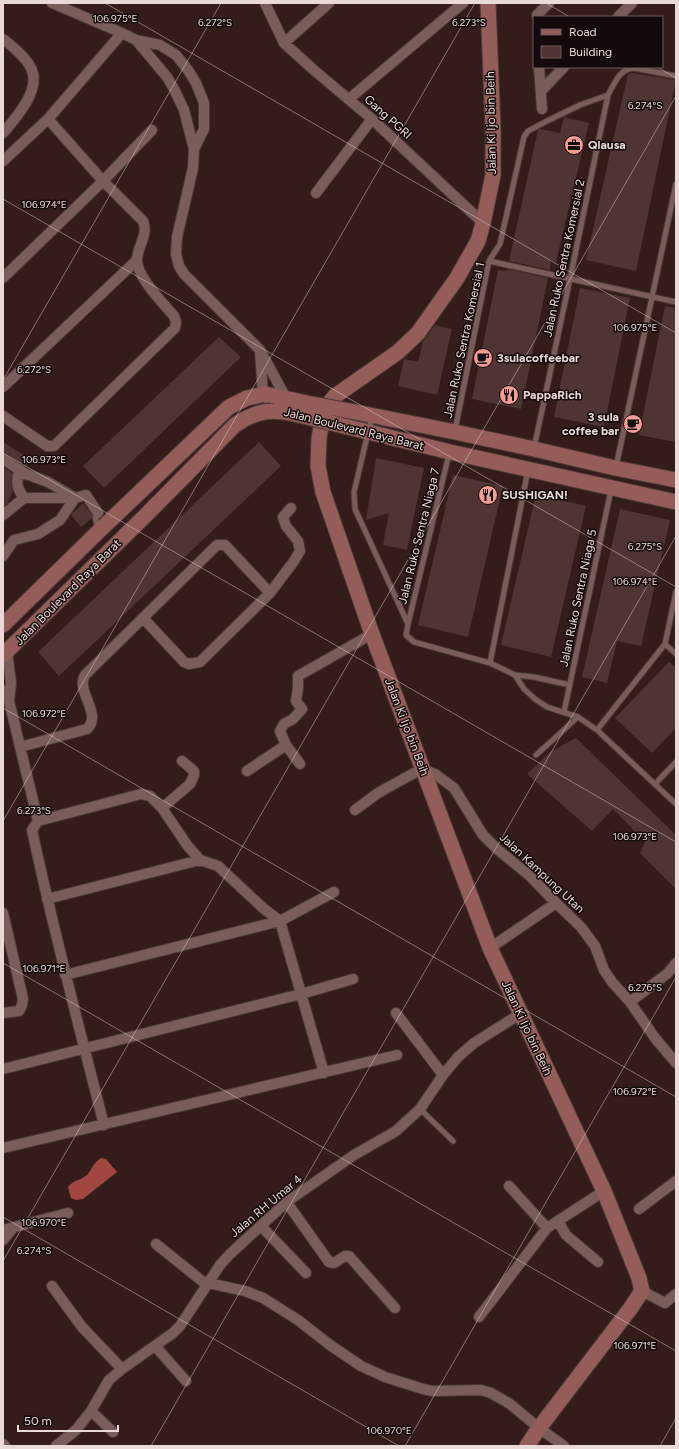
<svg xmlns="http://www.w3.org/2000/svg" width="679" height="1449" viewBox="0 0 679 1449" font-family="Figtree,sans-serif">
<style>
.water{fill:#a14641}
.building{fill:#4e3432}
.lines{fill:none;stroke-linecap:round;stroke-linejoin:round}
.lane-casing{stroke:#4c3937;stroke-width:7}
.street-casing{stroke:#4c3937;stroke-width:12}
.secondary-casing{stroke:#4c3937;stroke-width:17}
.lane{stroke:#7a5d5a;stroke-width:5}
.street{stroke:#7a5d5a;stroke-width:10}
.secondary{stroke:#945d59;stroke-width:15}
.secondary-bridge-casing{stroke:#4c3937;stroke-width:17;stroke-linecap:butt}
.secondary-bridge{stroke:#945d59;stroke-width:15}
.ticks{fill:none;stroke:#ead9d7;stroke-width:1;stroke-opacity:0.45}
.labels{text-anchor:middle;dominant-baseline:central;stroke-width:3;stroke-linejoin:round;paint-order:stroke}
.street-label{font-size:12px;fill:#ead9d7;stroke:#140a09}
.poi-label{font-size:12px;font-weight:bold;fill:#ead9d7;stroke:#140a09;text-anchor:start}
.ticks-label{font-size:10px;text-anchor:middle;fill:#ead9d7;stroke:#140a09;stroke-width:3;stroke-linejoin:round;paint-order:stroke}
</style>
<rect width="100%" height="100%" fill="#341c1a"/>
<path class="water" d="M 101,1158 L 106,1159 L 117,1172 L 83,1199 L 76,1200 L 71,1198 L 68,1187 C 74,1179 82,1180 87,1175 C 93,1169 91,1165 101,1158 Z"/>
<path class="building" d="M 632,73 L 676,80 L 636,271 L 586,260 L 628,74 Z
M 564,117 L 589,123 L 556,262 L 551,261 L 550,270 L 509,261 L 538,130 L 540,129 L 560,133 Z
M 508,269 L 548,278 L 521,409 L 472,399 L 498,270 L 507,271 Z
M 580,288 L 630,298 L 604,427 L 554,417 Z
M 665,306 L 676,308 L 676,442 L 639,435 Z
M 435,325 L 452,329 L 437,395 L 398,386 L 404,359 L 418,362 L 423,341 Z
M 219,337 L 241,357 L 104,488 L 83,466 Z
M 3,442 L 30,459 L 26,466 L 3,453 Z
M 259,442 L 281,466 L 59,676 L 38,652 Z
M 376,458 L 424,468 L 407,550 L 383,545 L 389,513 L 366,520 Z
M 3,467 L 12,473 L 11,482 L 13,491 L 7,504 L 3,507 Z
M 453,475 L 503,486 L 468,637 L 418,625 Z
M 536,494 L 586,506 L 551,657 L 501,645 Z
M 83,503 L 92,515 L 91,519 L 81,527 L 71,515 Z
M 620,509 L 670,520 L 641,646 L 617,641 L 607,683 L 582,677 Z
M 669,662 L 676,668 L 676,728 L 652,753 L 615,718 Z
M 576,738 L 676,835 L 676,889 L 640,853 L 645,842 L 613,809 L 592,831 L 527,774 L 550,752 Z"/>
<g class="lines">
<g class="lane-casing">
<path id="lane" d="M 489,261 L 676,302
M 372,416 L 354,492 L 355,509 L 408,624
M 455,430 L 489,261 L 500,244 L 524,137 L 528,131 L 547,121 L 580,105 L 608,95
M 534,448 L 570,279 L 608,95 C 615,83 619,69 634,68 L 676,76
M 449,454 L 408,624 L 406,635 L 414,642 L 490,663 L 515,675 L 524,689 L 535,699 L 547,707 L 578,717 L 597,730 L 676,804
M 616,467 L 676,184
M 98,513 L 95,517 L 98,528
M 665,644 L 676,654
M 490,663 L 528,470
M 515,675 L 534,677 L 570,685
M 564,712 L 611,490
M 597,730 L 665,644 L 676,592
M 536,755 L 578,717
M 655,784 L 676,762
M 420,1109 L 453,1141"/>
</g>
<g class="street-casing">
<path id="street" d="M 52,3 L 122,33 L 136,40 L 160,45 L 176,55 L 188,70 L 196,83 L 204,103 L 204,129 L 194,149
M 265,3 L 284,43 L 315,71 L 372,119 L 483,223
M 537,15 L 549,3
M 618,17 L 632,3
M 3,39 C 12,46 26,58 31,68 C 42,89 16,118 3,133
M 136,40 L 167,77 L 174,89 L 184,110 L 194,149 L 193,168 L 177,237 L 176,254 L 179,266 L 184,274 L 260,350 L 286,398 L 285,401
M 284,43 L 329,3
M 539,67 L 542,109
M 541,91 L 564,67
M 349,99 L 463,3
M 3,161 L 48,119 L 122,33
M 316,193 L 372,119
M 3,278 L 103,181 L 152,130
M 260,350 L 263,395 L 266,398
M 3,387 L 137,260
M 3,416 L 47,446 L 54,446 L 175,328 L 176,322 L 174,316 C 162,302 137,277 137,260 C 137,246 149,235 143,221 L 103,181 L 48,119
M 3,459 L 26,474 L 48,482 L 75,498 L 60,520 L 38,534 L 14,540 L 3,556
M 24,498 C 18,490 16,484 18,475 L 26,474
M 3,515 L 24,498 L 75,498 L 86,495 L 98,513
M 144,619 L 184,662 L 189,664 L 200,662 L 270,593 L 294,561 L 300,551 L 298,541 L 286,526 L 283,517 L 291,508
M 7,652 L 11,683 L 9,701
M 3,690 L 9,701 L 38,821 L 32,830 C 53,929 79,1027 104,1125
M 20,747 L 87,729 C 103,714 75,691 85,675 L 217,545 L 225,545 L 270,593
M 300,764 L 286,745 L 280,731 L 284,724 L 293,719 L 302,709 L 296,701 L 298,688 L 298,676 L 372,634
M 423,769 L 435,774 L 454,788 L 483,835 L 497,849 L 530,876 L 556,903 L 581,927 L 595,946 L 604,970 L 612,982 L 630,1002 L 655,1038 L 676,1063
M 247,771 L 286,745
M 162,808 L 190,784 L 194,775 L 194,771 L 182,761
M 355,810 L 378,793 L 423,768
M 38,821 L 141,794 L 150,796 L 162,808 L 187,845 L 200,860 L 218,866 L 263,908 L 280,921 L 324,1073
M 47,899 L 200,860
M 3,913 L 23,999 L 22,1005 L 19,1011 L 3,1013
M 490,948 L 556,903
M 65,975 L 280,921 L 334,892
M 630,1002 L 668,973 L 676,963
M 396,1013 L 443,1075
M 3,1069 L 301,994 L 353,979
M 3,1148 L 397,1055
M 509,1186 L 547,1228 L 604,1191
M 288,1201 L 290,1207 L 329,1262 L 334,1263 L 345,1256 L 349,1256 L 395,1308
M 639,1209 L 676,1181
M 558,1221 L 566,1235 L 598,1262
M 261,1226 L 306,1273
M 3,1230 L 68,1213
M 3,1240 L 13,1228
M 156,1244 L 207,1285
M 208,1283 L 245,1291 L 263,1298 L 298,1320 L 330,1345 L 361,1366 L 385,1377 L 423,1389 L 432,1391 L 481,1390 L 491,1393 L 510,1404 L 539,1428 L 564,1446
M 52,1286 L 82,1327 L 122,1369
M 642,1291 L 665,1303 L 676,1294
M 479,1317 L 547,1228
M 156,1347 L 186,1381
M 91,1411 L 113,1432
M 3,1444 L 5,1446
M 56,1446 L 76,1430 L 91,1411 L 109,1380 L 122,1369 L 173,1333 L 180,1326 L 220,1265 L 230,1254 L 267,1220 L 288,1201 L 354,1155 L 396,1131 L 420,1109 L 443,1075 L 458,1057 L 474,1043 L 520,1014"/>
</g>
<g class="secondary-casing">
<path id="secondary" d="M 488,3 L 493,128 L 493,175 L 483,223 L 478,241 L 457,278 L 418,333 L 398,352 L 335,396 L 324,410 L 319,438 L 318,466 L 323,492 L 372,634 L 490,948 L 604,1191 L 639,1278 L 642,1291 L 630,1309 L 539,1428 L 527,1446
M 350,411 L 455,432 L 534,449 L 615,468 L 676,480
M 340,425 L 450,452 L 676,502
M 3,625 L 99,531 L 229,407 L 247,398 L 265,394 L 307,403
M 3,655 L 144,517 L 235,425 C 257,410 273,408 299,415"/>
</g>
<use href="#lane" class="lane"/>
<use href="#street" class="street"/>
<use href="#secondary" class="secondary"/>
<g class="secondary-bridge-casing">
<path id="secondary-bridge" d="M 307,403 L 350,411
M 299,415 L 340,425"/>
</g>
<use href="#secondary-bridge" class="secondary-bridge"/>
</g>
<path class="ticks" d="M 105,3 L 676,333M 546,3 L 570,17M 657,67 L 676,78M 3,199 L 676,587M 3,380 L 221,3M 3,453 L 676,842M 3,708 L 676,1097M 3,821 L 475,3M 3,963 L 676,1351M 3,1217 L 399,1446M 3,1261 L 676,96M 151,1446 L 676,536M 405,1446 L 676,977M 660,1446 L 676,1418"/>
<defs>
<g id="office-disc" transform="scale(1)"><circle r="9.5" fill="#f59c94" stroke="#140a09"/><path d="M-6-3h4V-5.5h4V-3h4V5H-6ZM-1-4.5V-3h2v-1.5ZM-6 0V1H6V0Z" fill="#111"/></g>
<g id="cafe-disc" transform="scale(1)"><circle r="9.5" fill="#f59c94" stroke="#140a09"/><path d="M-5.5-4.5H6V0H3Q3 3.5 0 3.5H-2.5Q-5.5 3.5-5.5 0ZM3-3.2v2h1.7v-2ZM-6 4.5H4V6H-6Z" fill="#111"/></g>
<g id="restaurant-disc" transform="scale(1)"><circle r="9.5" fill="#f59c94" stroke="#140a09"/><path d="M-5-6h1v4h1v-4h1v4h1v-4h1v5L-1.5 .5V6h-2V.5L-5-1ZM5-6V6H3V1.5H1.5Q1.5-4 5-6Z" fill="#111"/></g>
</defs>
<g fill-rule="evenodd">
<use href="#office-disc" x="574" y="145"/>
<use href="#cafe-disc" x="483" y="358"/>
<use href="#restaurant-disc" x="509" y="395"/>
<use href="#cafe-disc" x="633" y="424"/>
<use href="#restaurant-disc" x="488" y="495"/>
</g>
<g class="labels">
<g class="street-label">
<text transform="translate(388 117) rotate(42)">Gang PGRI</text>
<text transform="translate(491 123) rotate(-91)">Jalan Ki Ijo bin Beih</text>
<text transform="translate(564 258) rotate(-78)">Jalan Ruko Sentra Komersial 2</text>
<text transform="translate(464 340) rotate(-78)">Jalan Ruko Sentra Komersial 1</text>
<text transform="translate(354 429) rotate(14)">Jalan Boulevard Raya Barat</text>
<text transform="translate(419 536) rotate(-76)">Jalan Ruko Sentra Niaga 7</text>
<text transform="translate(68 592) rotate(-45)">Jalan Boulevard Raya Barat</text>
<text transform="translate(578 598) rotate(-78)">Jalan Ruko Sentra Niaga 5</text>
<text transform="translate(407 727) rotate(69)">Jalan Ki Ijo bin Beih</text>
<text transform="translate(542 873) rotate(43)">Jalan Kampung Utan</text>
<text transform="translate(527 1028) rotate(65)">Jalan Ki Ijo bin Beih</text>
<text transform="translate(266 1206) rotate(-40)">Jalan RH Umar 4</text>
</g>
<g class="poi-label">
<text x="588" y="145">Qlausa</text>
<text x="497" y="358">3sulacoffeebar</text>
<text x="523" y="395">PappaRich</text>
<text x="619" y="417" text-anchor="end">3 sula<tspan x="619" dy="14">coffee bar</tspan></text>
<text x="502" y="495">SUSHIGAN!</text>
</g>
</g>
<g class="ticks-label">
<text x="115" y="22">106.975°E</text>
<text x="215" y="26">6.272°S</text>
<text x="469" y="26">6.273°S</text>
<text x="645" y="109">6.274°S</text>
<text x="44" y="208">106.974°E</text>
<text x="635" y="331">106.975°E</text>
<text x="34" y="373">6.272°S</text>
<text x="44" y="463">106.973°E</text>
<text x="645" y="550">6.275°S</text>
<text x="635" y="585">106.974°E</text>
<text x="44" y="717">106.972°E</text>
<text x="34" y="814">6.273°S</text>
<text x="635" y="840">106.973°E</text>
<text x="44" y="972">106.971°E</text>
<text x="645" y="991">6.276°S</text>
<text x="635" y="1095">106.972°E</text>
<text x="44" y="1226">106.970°E</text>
<text x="34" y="1254">6.274°S</text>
<text x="635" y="1349">106.971°E</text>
<text x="389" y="1434">106.970°E</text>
</g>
<rect width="679" height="1449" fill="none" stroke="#ead9d7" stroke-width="8"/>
<rect x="533" y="16" width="130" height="52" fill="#140a09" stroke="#6a5d5b"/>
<rect x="541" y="29" width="20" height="6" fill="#945d59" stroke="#6a5d5b"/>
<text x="569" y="36" font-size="12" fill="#ead9d7">Road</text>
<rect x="541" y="46" width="20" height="12" fill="#4e3432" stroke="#6a5d5b"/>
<text x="569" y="56" font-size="12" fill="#ead9d7">Building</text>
<path d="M18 1425v6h100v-6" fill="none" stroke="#ead9d7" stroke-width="2"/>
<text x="24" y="1425" font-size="12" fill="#ead9d7" stroke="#140a09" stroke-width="3" paint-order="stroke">50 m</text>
</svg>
